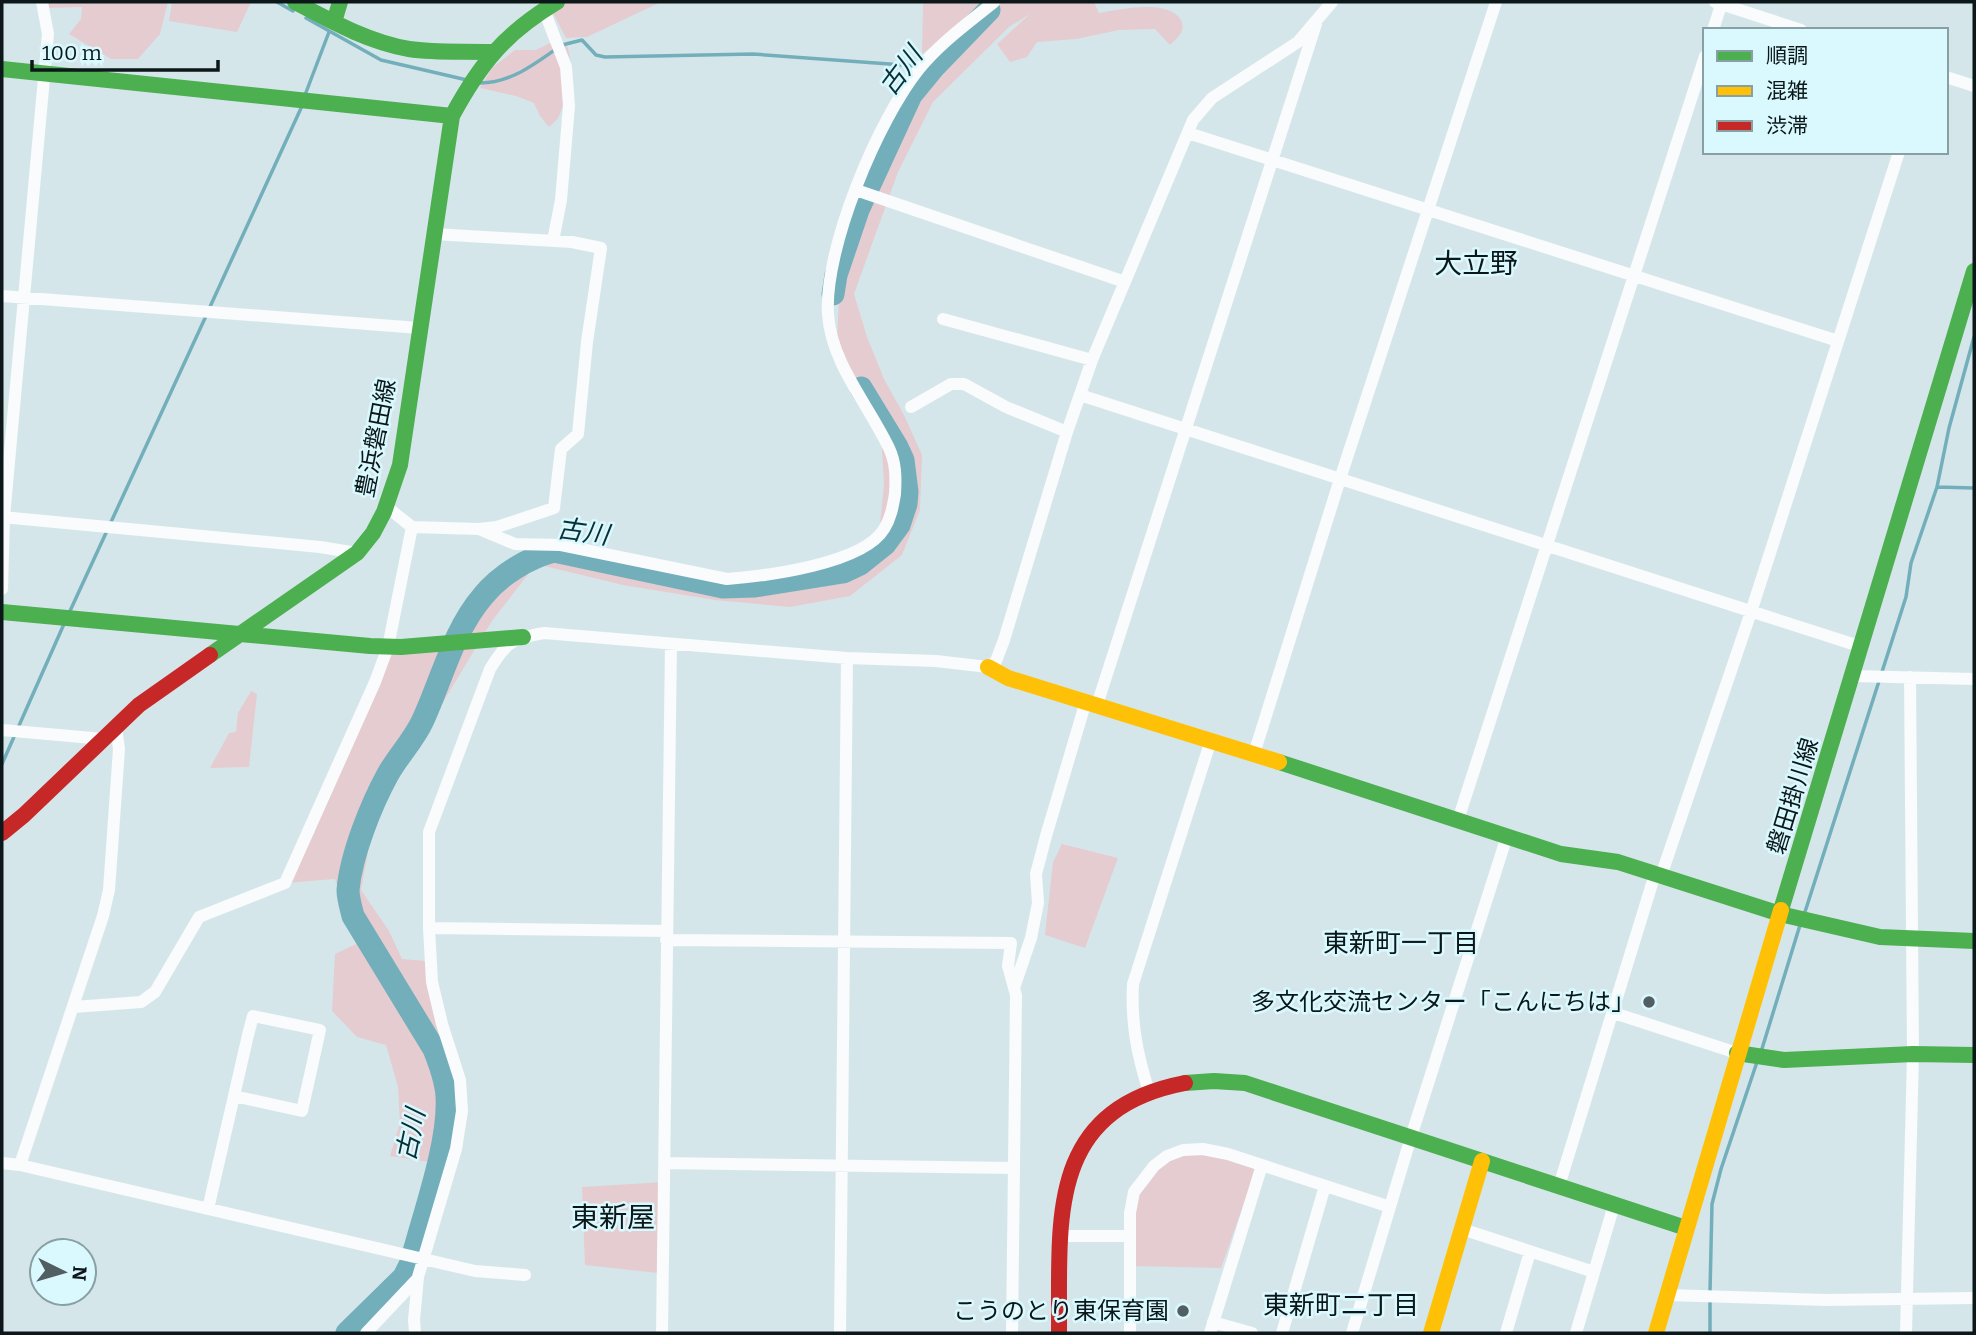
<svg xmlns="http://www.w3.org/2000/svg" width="1976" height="1335" viewBox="0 0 1976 1335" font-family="Bitter,'Noto Sans JP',serif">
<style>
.green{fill:#e5ccd0}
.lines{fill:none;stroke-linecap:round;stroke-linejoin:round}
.stream{stroke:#73afbb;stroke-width:3.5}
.river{stroke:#73afbb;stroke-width:23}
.street{stroke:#f9fbfc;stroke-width:12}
.fast{stroke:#4caf50;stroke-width:16}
.slow{stroke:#ffc107;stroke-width:16}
.jam{stroke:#c62828;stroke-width:16}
.poi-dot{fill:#525f62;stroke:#daf9ff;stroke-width:2.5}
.labels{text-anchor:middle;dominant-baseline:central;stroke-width:5;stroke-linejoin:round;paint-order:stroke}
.street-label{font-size:24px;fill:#0c1719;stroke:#daf9ff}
.poi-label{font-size:24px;fill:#0c1719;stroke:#daf9ff;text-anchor:end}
.water-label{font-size:26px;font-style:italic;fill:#083037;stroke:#daf9ff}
.neighbourhood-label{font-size:26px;fill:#0c1719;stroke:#daf9ff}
.quarter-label{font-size:28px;fill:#0c1719;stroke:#daf9ff}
</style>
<rect width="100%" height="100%" fill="#d5e6ea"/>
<path class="green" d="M 47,2 L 168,2 L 160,34 L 138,59 L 111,59 L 69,34 L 81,19 L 82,7 L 48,8 Z
M 172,2 L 251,2 L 237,32 L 169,21 Z
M 568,2 L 661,2 L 587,37 L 566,38 L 552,11 Z
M 923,2 L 990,2 L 922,54 Z
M 994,2 L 1094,2 L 1099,13 C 1123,9 1163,0 1179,17 C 1188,30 1178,37 1170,45 L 1155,29 L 1119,30 L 1076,39 L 1037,42 L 1027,57 L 1010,62 L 997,44 L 1030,14 L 1009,27 L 933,102 L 898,172 L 854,294 L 867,337 L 884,379 L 904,415 L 922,455 L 920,510 L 902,555 L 850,596 L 790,607 L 715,600 L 623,585 L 536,564 L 492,621 L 396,780 L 371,836 L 361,890 L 389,931 L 402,959 L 426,961 L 448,1042 L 461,1116 L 424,1259 L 403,1254 L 429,1162 L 390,1156 L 400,1123 L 398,1087 L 386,1045 L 357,1037 L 332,1011 L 335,954 L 356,944 L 335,879 L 285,883 L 388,647 L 445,644 L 476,586 L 536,544 L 727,579 L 806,567 L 879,535 L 884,483 L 881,434 L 837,340 L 841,259 L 884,127 L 934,52 L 935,66 L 956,33 Z
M 552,42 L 567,46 C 574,60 566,99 560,114 C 558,120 553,123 549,127 L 540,116 L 534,103 L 516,96 L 480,88 L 492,68 L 515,50 L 536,50 Z
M 251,691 L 257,694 L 249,767 L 210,768 L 229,733 L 236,732 L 238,713 Z
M 1062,844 L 1118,858 L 1085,948 L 1045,935 L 1053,862 Z
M 1201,1149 L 1258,1164 L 1221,1268 L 1130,1266 L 1130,1236 L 1143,1178 L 1154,1166 Z
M 664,1182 L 658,1273 L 585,1265 L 582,1187 Z"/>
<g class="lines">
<path class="stream" d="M 277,2 L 293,11
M 306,18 L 381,60 L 467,80
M 562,45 L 582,40 L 596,55 L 605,57 L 753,54 L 917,66
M 925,66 L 934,67
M 478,83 C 508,84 532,66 556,49
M 305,95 L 329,32
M 209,309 L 302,106
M 1937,487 L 1974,488
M 70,611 L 206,316
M 2,764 L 64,624
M 1804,915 L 1906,597 L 1911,563 L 1937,487 L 1949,428 L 1974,337
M 1761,1052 L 1800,925
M 1710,1292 L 1712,1204 L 1721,1169 L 1757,1062
M 1710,1300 L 1710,1333"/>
<path class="river" d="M 833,294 L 836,275 L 858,210 L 911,95 L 934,67 L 989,10
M 347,1333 L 404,1277 L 411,1263 C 423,1216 450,1143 447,1096 C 446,1080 440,1064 434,1049 L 353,916 C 351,908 348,898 348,890 C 351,855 371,805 388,774 C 398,756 414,740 423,720 C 442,679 453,631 483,596 C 500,575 528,558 554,551 L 723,587 L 755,586 L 843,572 L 860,564 L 885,544 L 899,525 L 906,504 L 907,492 L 903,460 L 897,447 L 861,388"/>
<path class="street" d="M 1715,2 L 1801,30
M 544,10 L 566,67 L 569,106 L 561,200 L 553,241
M 1713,30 L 1722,2
M 1946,77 L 1974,86
M 1188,133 L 1838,341
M 856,190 L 1125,282
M 2,296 L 419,328
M 943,319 L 1092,360
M 1080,395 L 1862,647
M 911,407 L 951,384 L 964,384 L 1006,407 L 1067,432
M 2,517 L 320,547 L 357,553
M 412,527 L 479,529 L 497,527 L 554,508 L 561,449 L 578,434 L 587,342 L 601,248 L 572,242 L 434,234
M 479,529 L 515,544 L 561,545 L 727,579 C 766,576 863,564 884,529 C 891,518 893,506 895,494 C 896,477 896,463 889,448 C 868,404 831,363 828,314 C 824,248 878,120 919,69 C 940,43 968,23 994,2
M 2,589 L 4,517 L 48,34 L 42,2
M 1853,676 L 1974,679
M 1097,705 L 1316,24
M 2,730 L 104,739
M 1254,754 L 1340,479 L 1496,2
M 1458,820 L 1705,56
M 1661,876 L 1751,612 L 1899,152
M 429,928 L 666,931
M 666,940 L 1011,943 L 1008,966 L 1016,995 L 1012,1333
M 1014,988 L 1031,938 L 1038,903 L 1036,874 L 1046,836 L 1086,701
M 74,1007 L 141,1002 L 155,992 L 199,917 L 285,883 L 375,682 L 388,647 L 412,527 L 387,507
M 1614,1013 L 1737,1053
M 1149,1092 C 1137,1054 1131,1024 1133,984 L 1211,740
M 2,1163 L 20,1165 L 475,1271 L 525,1275
M 664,1163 L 1014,1168
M 20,1165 L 103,916 L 109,890 L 119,749 L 116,727
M 1559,1186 L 1655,874
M 208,1209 L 248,1035 L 253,1016 L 320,1030 L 302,1111 L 234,1096
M 1462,1229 L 1594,1272
M 1060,1236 L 1130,1236
M 1667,1295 L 1825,1300 L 1974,1298
M 1213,1322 L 1252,1333
M 366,1333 L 418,1278
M 415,1333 L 414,1320 L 418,1277 L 456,1149 L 462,1111 L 460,1080 L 442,1024 L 432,982 L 429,928 L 429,832 L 490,669 C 506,642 513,638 544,633 L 847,658 L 936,661 L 988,667 L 996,661 L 1004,640 L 1067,432 L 1092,360 L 1193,120 L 1212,98 L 1298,42 L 1332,2
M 662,1333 L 671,644
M 840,1333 L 847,658
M 1130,1333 L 1130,1213 L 1134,1192 L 1154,1166 L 1167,1156 L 1183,1150 L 1203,1149 L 1228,1154 L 1390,1207
M 1210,1333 L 1262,1165
M 1282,1333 L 1325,1186
M 1352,1333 L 1411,1137 L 1507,836
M 1506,1333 L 1530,1252
M 1576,1333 L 1614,1205
M 1906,1333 L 1913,1054 L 1910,677"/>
<path class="fast" d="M 295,2 C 331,21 368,42 409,49 C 436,53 463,51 490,52
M 334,22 L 340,2
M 2,69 L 452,116
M 2,612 L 370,646 L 401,647 L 523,637
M 210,655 L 357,553 L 373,533 L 384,512 L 400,465 L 452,116 C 480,64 505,33 557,2
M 1279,762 L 1561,854 L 1618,862 L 1780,914 L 1880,937 L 1974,941
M 1781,910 L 1974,271
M 1737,1053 L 1784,1060 L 1913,1054 L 1974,1055
M 1185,1083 L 1214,1081 L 1245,1083 L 1686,1228"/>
<path class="slow" d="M 988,667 L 1008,678 L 1279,762
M 1431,1333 L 1482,1161
M 1656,1333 L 1781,910"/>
<path class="jam" d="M 2,833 L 24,815 L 139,705 L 210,655
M 1059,1333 C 1060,1222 1045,1110 1185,1083"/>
</g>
<g class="poi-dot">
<circle cx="1649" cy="1002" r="7"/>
<circle cx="1183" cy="1311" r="7"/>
</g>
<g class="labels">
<g class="street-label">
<text transform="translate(376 438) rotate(-79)">豊浜磐田線</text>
<text transform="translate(1793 796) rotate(-73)">磐田掛川線</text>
</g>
<g class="poi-label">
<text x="1635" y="1002">多文化交流センター「こんにちは」</text>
<text x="1169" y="1311">こうのとり東保育園</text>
</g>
<g class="water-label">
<text transform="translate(901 71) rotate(-53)">古川</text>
<text transform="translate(583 532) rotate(8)">古川</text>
<text transform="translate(411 1135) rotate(-78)">古川</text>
</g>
<g class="neighbourhood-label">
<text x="1401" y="943">東新町一丁目</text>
<text x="1341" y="1305">東新町二丁目</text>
</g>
<g class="quarter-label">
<text x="1476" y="263">大立野</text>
<text x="613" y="1217">東新屋</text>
</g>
</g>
<rect width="1976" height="1335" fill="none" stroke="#0c1719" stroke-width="7"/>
<rect x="1703" y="28" width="245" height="126" fill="#daf9ff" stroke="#889fa3" stroke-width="2"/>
<rect x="1717" y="51" width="35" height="10" fill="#4caf50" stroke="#889fa3" stroke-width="2"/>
<text x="1766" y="63" font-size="21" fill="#0c1719">順調</text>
<rect x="1717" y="86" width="35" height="10" fill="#ffc107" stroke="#889fa3" stroke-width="2"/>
<text x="1766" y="98" font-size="21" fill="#0c1719">混雑</text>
<rect x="1717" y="121" width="35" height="10" fill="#c62828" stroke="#889fa3" stroke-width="2"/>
<text x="1766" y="133" font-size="21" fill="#0c1719">渋滞</text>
<g transform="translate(63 1272) rotate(95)"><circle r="33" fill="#daf9ff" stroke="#889fa3" stroke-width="2"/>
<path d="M0-5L12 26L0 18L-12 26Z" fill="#525f62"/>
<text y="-10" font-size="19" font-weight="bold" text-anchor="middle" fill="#0c1719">N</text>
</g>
<path d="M32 60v10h186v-10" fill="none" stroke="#0c1719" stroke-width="3.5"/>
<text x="42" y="60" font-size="21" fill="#0c1719" stroke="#daf9ff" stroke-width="5" paint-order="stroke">100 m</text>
</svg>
